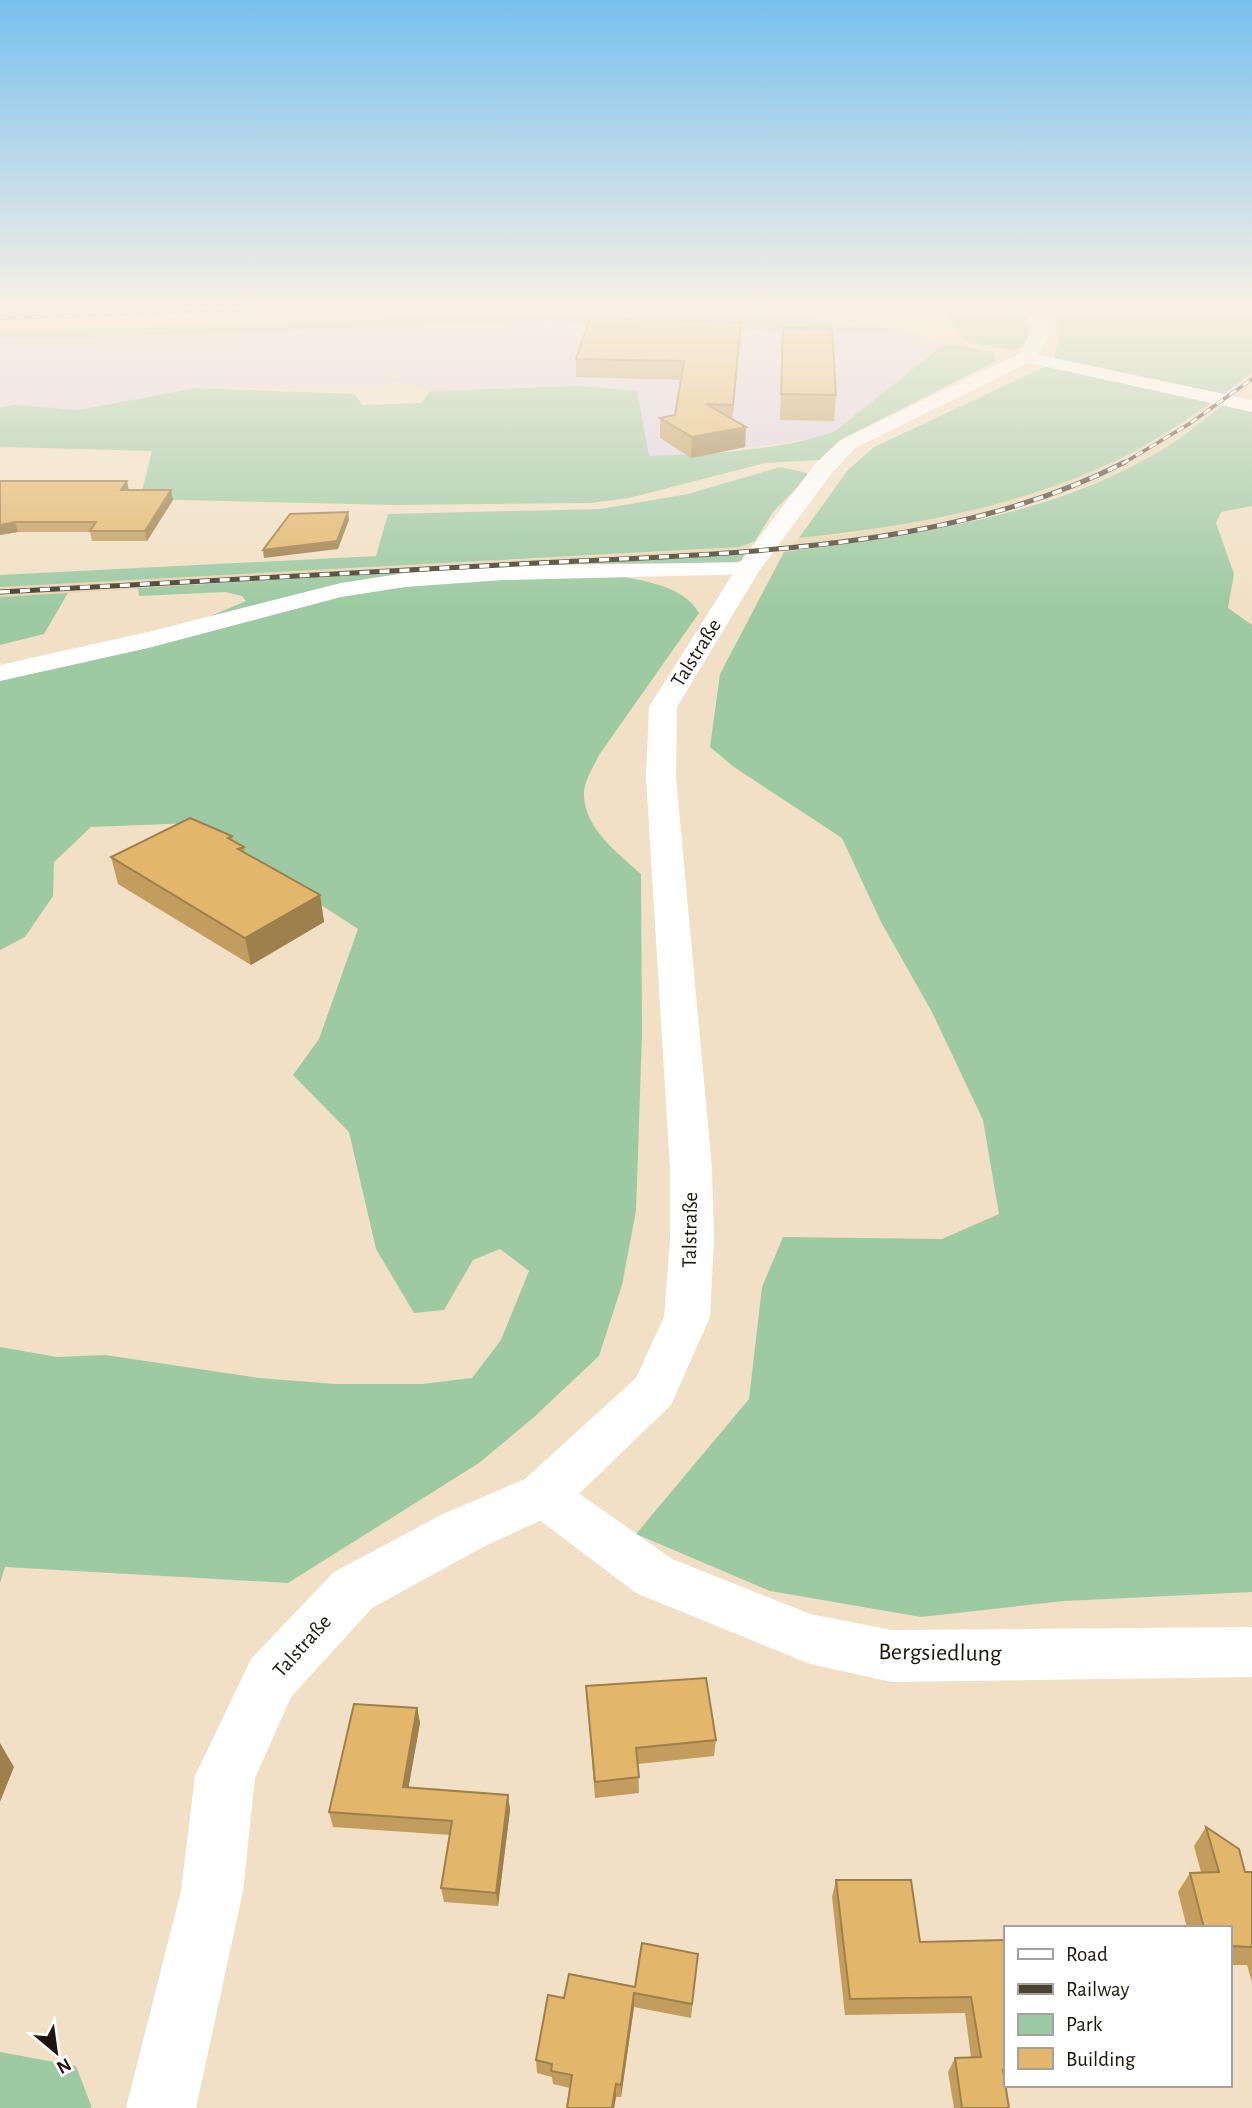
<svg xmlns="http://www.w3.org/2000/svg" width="1252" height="2108" viewBox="0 0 1252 2108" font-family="'Alegreya Sans',sans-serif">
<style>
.built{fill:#ead5b4}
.industrial{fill:#e0d3e7}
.green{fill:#9dcaa3}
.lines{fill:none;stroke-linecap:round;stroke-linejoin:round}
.minor{fill:#fff;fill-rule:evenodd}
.tertiary{fill:#fff;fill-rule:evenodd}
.rail-far1-casing{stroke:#4b4234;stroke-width:3.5}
.rail-casing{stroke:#4b4234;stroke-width:5}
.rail-far1{stroke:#fff;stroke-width:2.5;stroke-dasharray:8;stroke-linecap:butt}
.rail{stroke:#fff;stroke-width:3.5;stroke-dasharray:10;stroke-linecap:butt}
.wall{fill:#c29d5d}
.shaded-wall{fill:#9e804c}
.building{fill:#e2b76c;stroke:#9e804c;stroke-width:2}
.labels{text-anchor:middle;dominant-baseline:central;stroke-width:5;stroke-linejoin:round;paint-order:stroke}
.street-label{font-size:21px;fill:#1c160c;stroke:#fff}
.near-street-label{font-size:24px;fill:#1c160c;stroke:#fff}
</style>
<rect width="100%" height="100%" fill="#f1e0c5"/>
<path class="built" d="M 124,310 L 638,310 L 0,333 L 0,314 Z
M 1209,404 L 1222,407 L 1154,455 L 1110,477 L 1058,496 L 924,531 L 784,552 L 799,538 L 855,533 L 951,516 L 1067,481 L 1145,446 Z
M 755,541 L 745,552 L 669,559 L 0,597 L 0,587 L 631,554 L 740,547 Z"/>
<path class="industrial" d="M 576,321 L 671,328 L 922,332 L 920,342 L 939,343 L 942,346 L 835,431 L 816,438 L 703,454 L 648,457 L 636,391 L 579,386 L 430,391 L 398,381 L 373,387 L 196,388 L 0,424 L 0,337 L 68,338 Z"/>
<path class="green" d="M 638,310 L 772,310 L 848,326 L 866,325 L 904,331 L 643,329 L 549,321 L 68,338 L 0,337 L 0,333 Z
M 944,310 L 1023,310 L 1031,331 L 1023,348 L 1010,350 L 965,341 Z
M 1051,310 L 1252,310 L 1252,373 L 1220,397 L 1203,389 L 1200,391 L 1059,360 L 1054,357 L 1061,333 Z
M 952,344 L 994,352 L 996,361 L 840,440 L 819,460 L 765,463 L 629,498 L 590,503 L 394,505 L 140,499 L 152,451 L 0,447 L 0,408 L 13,405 L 78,410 L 196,388 L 354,394 L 363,405 L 421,403 L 430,391 L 579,386 L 637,391 L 649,456 C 704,454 784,451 835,431 L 942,346 Z
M 1049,365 L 1170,391 L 1201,401 L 1215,400 C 1184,421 1153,443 1119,459 C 1020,507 908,527 799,538 L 848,470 L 874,447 Z
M 1227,403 L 1252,409 L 1252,506 L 1221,512 L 1216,523 L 1234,574 L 1228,608 L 1252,625 L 1252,1592 L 1064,1601 L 921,1617 L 770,1591 L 636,1534 L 749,1399 L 762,1287 L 783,1237 L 942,1239 L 999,1214 L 983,1120 L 932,1012 L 881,922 L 842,838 L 734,767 L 710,747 L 720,674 L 784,552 C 908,535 1042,519 1153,455 C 1179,441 1202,420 1227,403 Z
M 780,467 L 807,473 L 807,477 L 773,512 L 755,541 L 740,547 L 0,587 L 0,575 L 376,556 L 388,514 L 600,509 L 688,494 Z
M 745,552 L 742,560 L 733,564 C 652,565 569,560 488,570 C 367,585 247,610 127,637 L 199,621 L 246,601 L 242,596 L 225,592 L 139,596 L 138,588 Z
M 614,575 C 643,581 683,585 699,613 L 599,755 C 593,768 583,782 584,796 C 585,829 619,854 641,874 L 642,1034 L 636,1211 L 622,1285 L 599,1356 L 533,1418 L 479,1463 L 288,1583 L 5,1567 L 0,1583 L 0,1347 L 57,1357 L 105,1355 L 259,1378 L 335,1384 L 422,1384 L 472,1378 L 501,1340 L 529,1271 L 500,1249 L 473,1260 L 444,1310 L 414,1313 L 376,1249 L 349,1132 L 293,1075 L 319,1039 L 358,929 L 195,823 L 91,827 L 54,862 L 53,896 L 25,937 L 0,950 L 0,676 L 134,651 L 304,603 L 369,591 L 451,582 Z
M 68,593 L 44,634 L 0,645 L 0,597 Z
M 0,2052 L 76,2066 L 92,2108 L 0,2108 Z"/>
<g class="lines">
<path class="minor" d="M 1026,352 L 1252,400 L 1252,412 L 1020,361 L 1017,357 Z
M 748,562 L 756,564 L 760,569 L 756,574 L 503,580 L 405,587 L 341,597 L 148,648 L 0,681 L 0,665 L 148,632 L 341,583 L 405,573 L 503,566 Z
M 543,1474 L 560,1480 L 672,1559 L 810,1614 L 892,1630 L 1252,1627 L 1252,1677 L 892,1682 L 810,1664 L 636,1593 L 526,1510 L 518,1495 L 526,1480 Z"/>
<path class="tertiary" d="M 1023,310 L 1039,310 L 1050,328 L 1043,348 L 1032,361 L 855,448 L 832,473 L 759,571 L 677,707 L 676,777 L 712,1169 L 714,1240 L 710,1317 L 671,1405 L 561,1511 L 481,1548 L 372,1608 L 291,1697 L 255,1778 L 243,1891 L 196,2108 L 126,2108 L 181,1891 L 195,1776 L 251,1659 L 334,1572 L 443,1514 L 525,1479 L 636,1378 L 664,1317 L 670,1240 L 670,1169 L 646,777 L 649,707 L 739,564 L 816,463 L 841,440 L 1020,353 L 1032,328 Z"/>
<g class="rail-far1-casing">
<path id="rail-far1" d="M 0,318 L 250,310
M 1122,464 L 1189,424 L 1252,379"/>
</g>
<g class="rail-casing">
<path id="rail" d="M 0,592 C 179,582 358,573 537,563 C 730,553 950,552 1125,462"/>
</g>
<use href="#rail-far1" class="rail-far1"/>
<use href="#rail" class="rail"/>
</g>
<path class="wall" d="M 873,310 L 931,310 L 874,312 Z
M 783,328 L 836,395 L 834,421 L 780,420 Z
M 740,340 L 732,419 L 746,427 L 745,447 L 691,458 L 660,438 L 660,418 L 675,415 L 681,380 L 576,377 L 576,359 Z
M 0,481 L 129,490 L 173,500 L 147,541 L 92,541 L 90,532 L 18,532 L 0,535 Z
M 232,836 L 233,841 L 244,847 L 245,853 L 320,895 L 324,922 L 251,965 L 118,884 L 111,857 Z
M 586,1686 L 716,1740 L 714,1756 L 638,1764 L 639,1793 L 595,1798 Z
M 417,1708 L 420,1723 L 408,1787 L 508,1795 L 510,1810 L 498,1906 L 444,1902 L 441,1888 L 450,1835 L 333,1827 L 329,1812 Z
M 1206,1827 L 1245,1872 L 1252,1872 L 1252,1982 L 1247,1965 L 1229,1965 L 1229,1928 L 1187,1928 L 1178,1892 L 1190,1873 L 1201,1872 L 1194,1846 Z
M 836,1880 L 920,1942 L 1005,1940 L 1005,2084 L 1009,2108 L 954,2108 L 948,2072 L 955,2058 L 971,2057 L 965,2013 L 845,2015 L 832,1897 Z
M 698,1954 L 691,2018 L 634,2007 L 621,2097 L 616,2097 L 614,2108 L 567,2108 L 570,2088 L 553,2084 L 552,2077 L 537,2073 L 536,2060 L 564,1998 L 635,1987 Z"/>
<path class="shaded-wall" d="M 741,322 L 740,340 L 732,425 L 733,405 Z
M 746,427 L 745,447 L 691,458 L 692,437 Z
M 127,481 L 129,491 L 121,490 Z
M 171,490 L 173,500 L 147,541 L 145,531 Z
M 348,512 L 349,520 L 338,549 L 264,558 L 263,550 Z
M 15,522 L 18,532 L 0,535 L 0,525 Z
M 320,895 L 324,922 L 251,965 L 245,938 Z
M 417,1708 L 420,1723 L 406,1802 L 403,1787 Z
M 0,1743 L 14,1767 L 0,1802 Z
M 508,1795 L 510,1810 L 498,1906 L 496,1893 Z
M 634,1993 L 634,2007 L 621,2097 L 621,2085 Z
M 616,2084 L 616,2097 L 614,2108 L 612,2108 Z"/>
<path class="building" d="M 590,318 L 741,322 L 733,405 L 706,404 L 746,427 L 692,437 L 660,418 L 675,415 L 684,361 L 576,359 Z
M 783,328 L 832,329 L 836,395 L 781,394 Z
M 0,481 L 127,481 L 121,490 L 171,490 L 145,531 L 90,531 L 96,522 L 15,522 L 0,525 Z
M 348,512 L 337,541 L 263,550 L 290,514 Z
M 190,818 L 232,836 L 228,838 L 244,847 L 238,849 L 320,895 L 245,938 L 111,857 Z
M 706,1678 L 716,1740 L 636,1748 L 639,1777 L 595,1782 L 586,1686 Z
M 354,1704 L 417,1708 L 403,1787 L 508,1795 L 496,1893 L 441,1888 L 452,1821 L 329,1812 Z
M 1206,1827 L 1239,1849 L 1245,1872 L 1252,1872 L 1252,1947 L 1229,1946 L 1229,1928 L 1204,1928 L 1190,1873 L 1219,1872 Z
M 836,1880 L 911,1880 L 920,1942 L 1005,1940 L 1005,2070 L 1003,2070 L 1009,2108 L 962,2108 L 955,2058 L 981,2057 L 971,1997 L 850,1999 Z
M 642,1943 L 698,1954 L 692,2004 L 634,1993 L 621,2085 L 616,2084 L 612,2108 L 567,2108 L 572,2075 L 551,2071 L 552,2064 L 536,2060 L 548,1995 L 564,1998 L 569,1974 L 635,1987 Z"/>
<linearGradient id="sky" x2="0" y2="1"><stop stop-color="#77c0ee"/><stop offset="0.51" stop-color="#f9f1e5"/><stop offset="1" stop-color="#f9f1e5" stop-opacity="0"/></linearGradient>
<rect width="1252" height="605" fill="url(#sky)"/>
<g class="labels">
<g class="street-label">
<text transform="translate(696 653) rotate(-58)">Talstraße</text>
<text transform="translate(690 1230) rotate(-89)">Talstraße</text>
<text transform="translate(302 1646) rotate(-48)">Talstraße</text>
</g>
<g class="near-street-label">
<text transform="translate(940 1653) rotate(1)">Bergsiedlung</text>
</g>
</g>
<rect x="1004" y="1926" width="228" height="161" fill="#ffffff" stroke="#a4a29e" stroke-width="2"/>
<rect x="1018" y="1949" width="35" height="10" fill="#ffffff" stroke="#a4a29e" stroke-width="2"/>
<text x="1066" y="1961" font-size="21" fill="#1c160c">Road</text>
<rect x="1018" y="1984" width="35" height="10" fill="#4b4234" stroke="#a4a29e" stroke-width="2"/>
<text x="1066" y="1996" font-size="21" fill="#1c160c">Railway</text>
<rect x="1018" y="2014" width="35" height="21" fill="#9dcaa3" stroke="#a4a29e" stroke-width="2"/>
<text x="1066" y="2031" font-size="21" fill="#1c160c">Park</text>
<rect x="1018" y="2048" width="35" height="21" fill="#e2b76c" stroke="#a4a29e" stroke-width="2"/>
<text x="1066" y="2066" font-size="21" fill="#1c160c">Building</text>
<g transform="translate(56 2052) rotate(151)" stroke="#ffffff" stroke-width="5" paint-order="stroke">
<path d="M0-5L12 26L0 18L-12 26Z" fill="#1c160c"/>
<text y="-10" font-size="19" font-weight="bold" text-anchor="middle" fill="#1c160c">N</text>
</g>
</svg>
